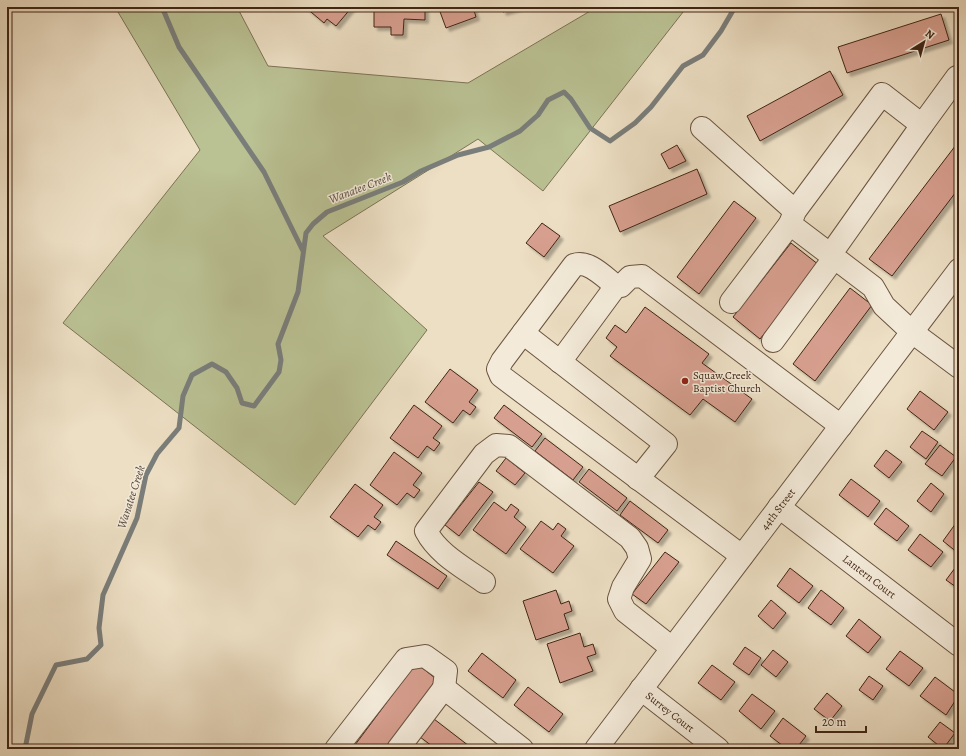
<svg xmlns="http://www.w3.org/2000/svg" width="966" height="756" viewBox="0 0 966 756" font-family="Alegreya,serif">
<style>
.green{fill:#bac193;stroke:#7d7354}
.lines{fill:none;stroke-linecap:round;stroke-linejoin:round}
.stream{stroke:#7a7e7b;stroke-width:5}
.building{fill:#d79f8f;stroke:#402514;filter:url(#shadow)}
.minor-casing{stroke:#6b5440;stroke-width:24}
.minor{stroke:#f3ead9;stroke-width:22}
.poi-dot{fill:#8f2418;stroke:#f3ead9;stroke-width:1.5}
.labels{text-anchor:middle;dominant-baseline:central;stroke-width:3;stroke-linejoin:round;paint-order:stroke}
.poi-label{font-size:11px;fill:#402514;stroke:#f3ead9;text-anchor:start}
.street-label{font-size:11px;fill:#402514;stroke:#f3ead9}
.water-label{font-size:12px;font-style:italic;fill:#584a3f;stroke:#f3ead9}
</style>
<defs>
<filter id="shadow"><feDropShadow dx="3.5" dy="3.5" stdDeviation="1" flood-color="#0004"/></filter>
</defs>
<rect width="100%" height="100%" fill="#eddfc4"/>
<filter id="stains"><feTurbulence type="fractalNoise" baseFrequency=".005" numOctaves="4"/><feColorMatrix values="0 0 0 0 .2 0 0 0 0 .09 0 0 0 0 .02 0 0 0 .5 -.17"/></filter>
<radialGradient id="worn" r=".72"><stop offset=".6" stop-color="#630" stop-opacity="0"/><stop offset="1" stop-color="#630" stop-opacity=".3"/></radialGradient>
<path class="green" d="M 115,7 L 237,7 L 268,66 L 468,83 L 597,7 L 687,7 L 543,191 L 478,139 L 323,236 L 427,330 L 295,505 L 63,323 L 200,150 Z"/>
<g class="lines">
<path class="stream" d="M 162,7 L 179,47 L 264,172 L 303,251
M 25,749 L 32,714 L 56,665 L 87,659 L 101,645 L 99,628 L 103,595 L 137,518 L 146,475 L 157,454 L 179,428 L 183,396 L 192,375 L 212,364 L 226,372 L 237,388 L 242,403 L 254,406 L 279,372 L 281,360 L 278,344 L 298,292 L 306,233 L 313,224 L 327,212 L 403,182 L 421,171 L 458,155 L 489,147 L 520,131 L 538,115 L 548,100 L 564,92 L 571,99 L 590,128 L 610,141 L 635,123 L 651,107 L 683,66 L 703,55 L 721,31 L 735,7"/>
</g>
<path class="building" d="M 305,7 L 352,7 L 336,26 L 327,19 L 324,23 Z
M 374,7 L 425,7 L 425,20 L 404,19 L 403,35 L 391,35 L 391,27 L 374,27 Z
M 444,7 L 473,7 L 476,17 L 446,28 L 439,9 Z
M 502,7 L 519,7 L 503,12 Z
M 941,14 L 949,40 L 847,73 L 838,47 Z
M 830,71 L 843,95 L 760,141 L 747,116 Z
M 959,141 L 959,188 L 892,276 L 869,259 Z
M 677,145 L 686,161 L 669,169 L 661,154 Z
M 697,169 L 707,194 L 620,232 L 609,206 Z
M 734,201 L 756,218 L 699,294 L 677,277 Z
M 542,223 L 560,236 L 544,257 L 526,243 Z
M 791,243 L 819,265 L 760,339 L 733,317 Z
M 850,288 L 872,305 L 815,381 L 793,364 Z
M 645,307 L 709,354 L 702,363 L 752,399 L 735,422 L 703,399 L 690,415 L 610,356 L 617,347 L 606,338 L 615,325 L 626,333 Z
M 450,369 L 478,390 L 469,402 L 476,407 L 470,415 L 463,410 L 453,423 L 425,402 Z
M 920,391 L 948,412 L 934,430 L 907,409 Z
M 414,405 L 442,426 L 433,438 L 440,443 L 434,451 L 427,446 L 418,458 L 390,438 Z
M 504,405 L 542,434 L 532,447 L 494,418 Z
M 922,431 L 938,442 L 926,459 L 910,447 Z
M 545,438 L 583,467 L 573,480 L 535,451 Z
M 940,445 L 956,457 L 942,476 L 925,464 Z
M 886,450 L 902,462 L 889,478 L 874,466 Z
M 394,452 L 422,473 L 413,485 L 420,490 L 414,498 L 407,493 L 397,505 L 370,485 Z
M 506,458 L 525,473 L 515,485 L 496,471 Z
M 589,469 L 627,498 L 617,511 L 579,482 Z
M 851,479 L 880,501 L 868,517 L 839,495 Z
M 479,482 L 493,492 L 459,536 L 445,525 Z
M 931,483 L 944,494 L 931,512 L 917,501 Z
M 355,484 L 383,505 L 374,517 L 381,522 L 375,530 L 368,525 L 358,537 L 330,517 Z
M 630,501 L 668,530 L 658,543 L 620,515 Z
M 494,502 L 506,511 L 511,504 L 519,510 L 514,517 L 526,527 L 506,554 L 473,530 Z
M 886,508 L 909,526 L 897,541 L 874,524 Z
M 541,521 L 553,530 L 558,523 L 566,529 L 561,536 L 574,546 L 553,573 L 520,549 Z
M 956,523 L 959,526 L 958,553 L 943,541 Z
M 920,534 L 943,552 L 931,567 L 908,550 Z
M 396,541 L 447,576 L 438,589 L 387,555 Z
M 665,552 L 679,562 L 646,604 L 632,594 Z
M 958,564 L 959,565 L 959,589 L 946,580 Z
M 790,568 L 813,586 L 799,603 L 777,586 Z
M 556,590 L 561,604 L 569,601 L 572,611 L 564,614 L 569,629 L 536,640 L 523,601 Z
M 821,590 L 844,608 L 831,625 L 808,608 Z
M 771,600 L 786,613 L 773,629 L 758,616 Z
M 859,619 L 881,637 L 868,653 L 846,636 Z
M 580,633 L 584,647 L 593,644 L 596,654 L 587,657 L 593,671 L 560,683 L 547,644 Z
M 745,647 L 761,658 L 749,675 L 733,664 Z
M 773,650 L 788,662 L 776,677 L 761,665 Z
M 900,651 L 923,668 L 909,686 L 886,669 Z
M 482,653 L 516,680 L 503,698 L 468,671 Z
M 416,663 L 440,682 L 390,749 L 352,749 Z
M 712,665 L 735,682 L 721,700 L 698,683 Z
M 869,676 L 883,686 L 873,700 L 859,690 Z
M 935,677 L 959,695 L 946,715 L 920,696 Z
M 528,687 L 563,714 L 549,732 L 514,705 Z
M 827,693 L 842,706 L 830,721 L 814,709 Z
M 752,694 L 775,711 L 761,729 L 739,711 Z
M 783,718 L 806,736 L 796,749 L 787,749 L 770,736 Z
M 434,719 L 469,746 L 467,749 L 436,749 L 420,737 Z
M 940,722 L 955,733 L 943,749 L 928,737 Z"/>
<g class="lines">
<g class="minor-casing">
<g id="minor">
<path d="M 922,125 L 957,77"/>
<path d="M 702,128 L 795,211"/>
<path d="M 830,255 L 922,125 L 882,94 L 795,211 L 790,224 L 873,287 L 884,306 L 912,332 L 959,367"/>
<path d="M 731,302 L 790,224"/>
<path d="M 523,333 L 666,444 L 638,479"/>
<path d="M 773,341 L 834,258"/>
<path d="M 560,362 L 616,286"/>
<path id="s1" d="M 779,507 L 959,645"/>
<path d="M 742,556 L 501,376 L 498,369 L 502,361 L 574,265 C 589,260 604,277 616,286 L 621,286 L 630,277 L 642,276 L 841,426"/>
<path d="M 484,582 C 463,567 438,554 426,531 L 484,454 L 496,445 L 509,446 L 630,538 L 637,548 L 640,559 L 623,587 L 619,599 L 625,611 L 672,648"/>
<path id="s2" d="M 641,689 L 718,749"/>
<path d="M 336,749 L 406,659 L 425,656 L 446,671 L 444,688"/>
<path d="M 398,749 L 444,688 L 522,749"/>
<path id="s3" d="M 596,749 L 959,270"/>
</g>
</g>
<use href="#minor" class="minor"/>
</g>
<circle class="poi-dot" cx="685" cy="381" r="4"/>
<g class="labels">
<g class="poi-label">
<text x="693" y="375">Squaw Creek<tspan x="693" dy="13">Baptist Church</tspan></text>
</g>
<g class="street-label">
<text stroke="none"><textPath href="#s3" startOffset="301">44th Street</textPath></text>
<text stroke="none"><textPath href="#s1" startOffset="114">Lantern Court</textPath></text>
<text stroke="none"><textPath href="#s2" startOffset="37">Surrey Court</textPath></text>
</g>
<g class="water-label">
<text transform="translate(360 188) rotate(-21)">Wanatee Creek</text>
<text transform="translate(131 497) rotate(-72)">Wanatee Creek</text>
</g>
</g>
<rect width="966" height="756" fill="none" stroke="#eddfc4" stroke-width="24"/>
<rect x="8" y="8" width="950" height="740" fill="none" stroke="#402514" stroke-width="2"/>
<rect x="12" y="12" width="942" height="732" fill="none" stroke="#402514"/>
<g transform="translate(924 42) rotate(37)" stroke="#f3ead9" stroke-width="3" paint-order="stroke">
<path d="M0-3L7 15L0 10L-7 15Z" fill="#402514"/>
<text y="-6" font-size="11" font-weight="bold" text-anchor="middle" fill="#402514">N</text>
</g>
<path d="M816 726v6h50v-6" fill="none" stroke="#402514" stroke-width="2"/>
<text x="822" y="726" font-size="12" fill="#402514" stroke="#f3ead9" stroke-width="3" paint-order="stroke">20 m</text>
<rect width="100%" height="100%" filter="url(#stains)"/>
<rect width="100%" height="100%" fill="url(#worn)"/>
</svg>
